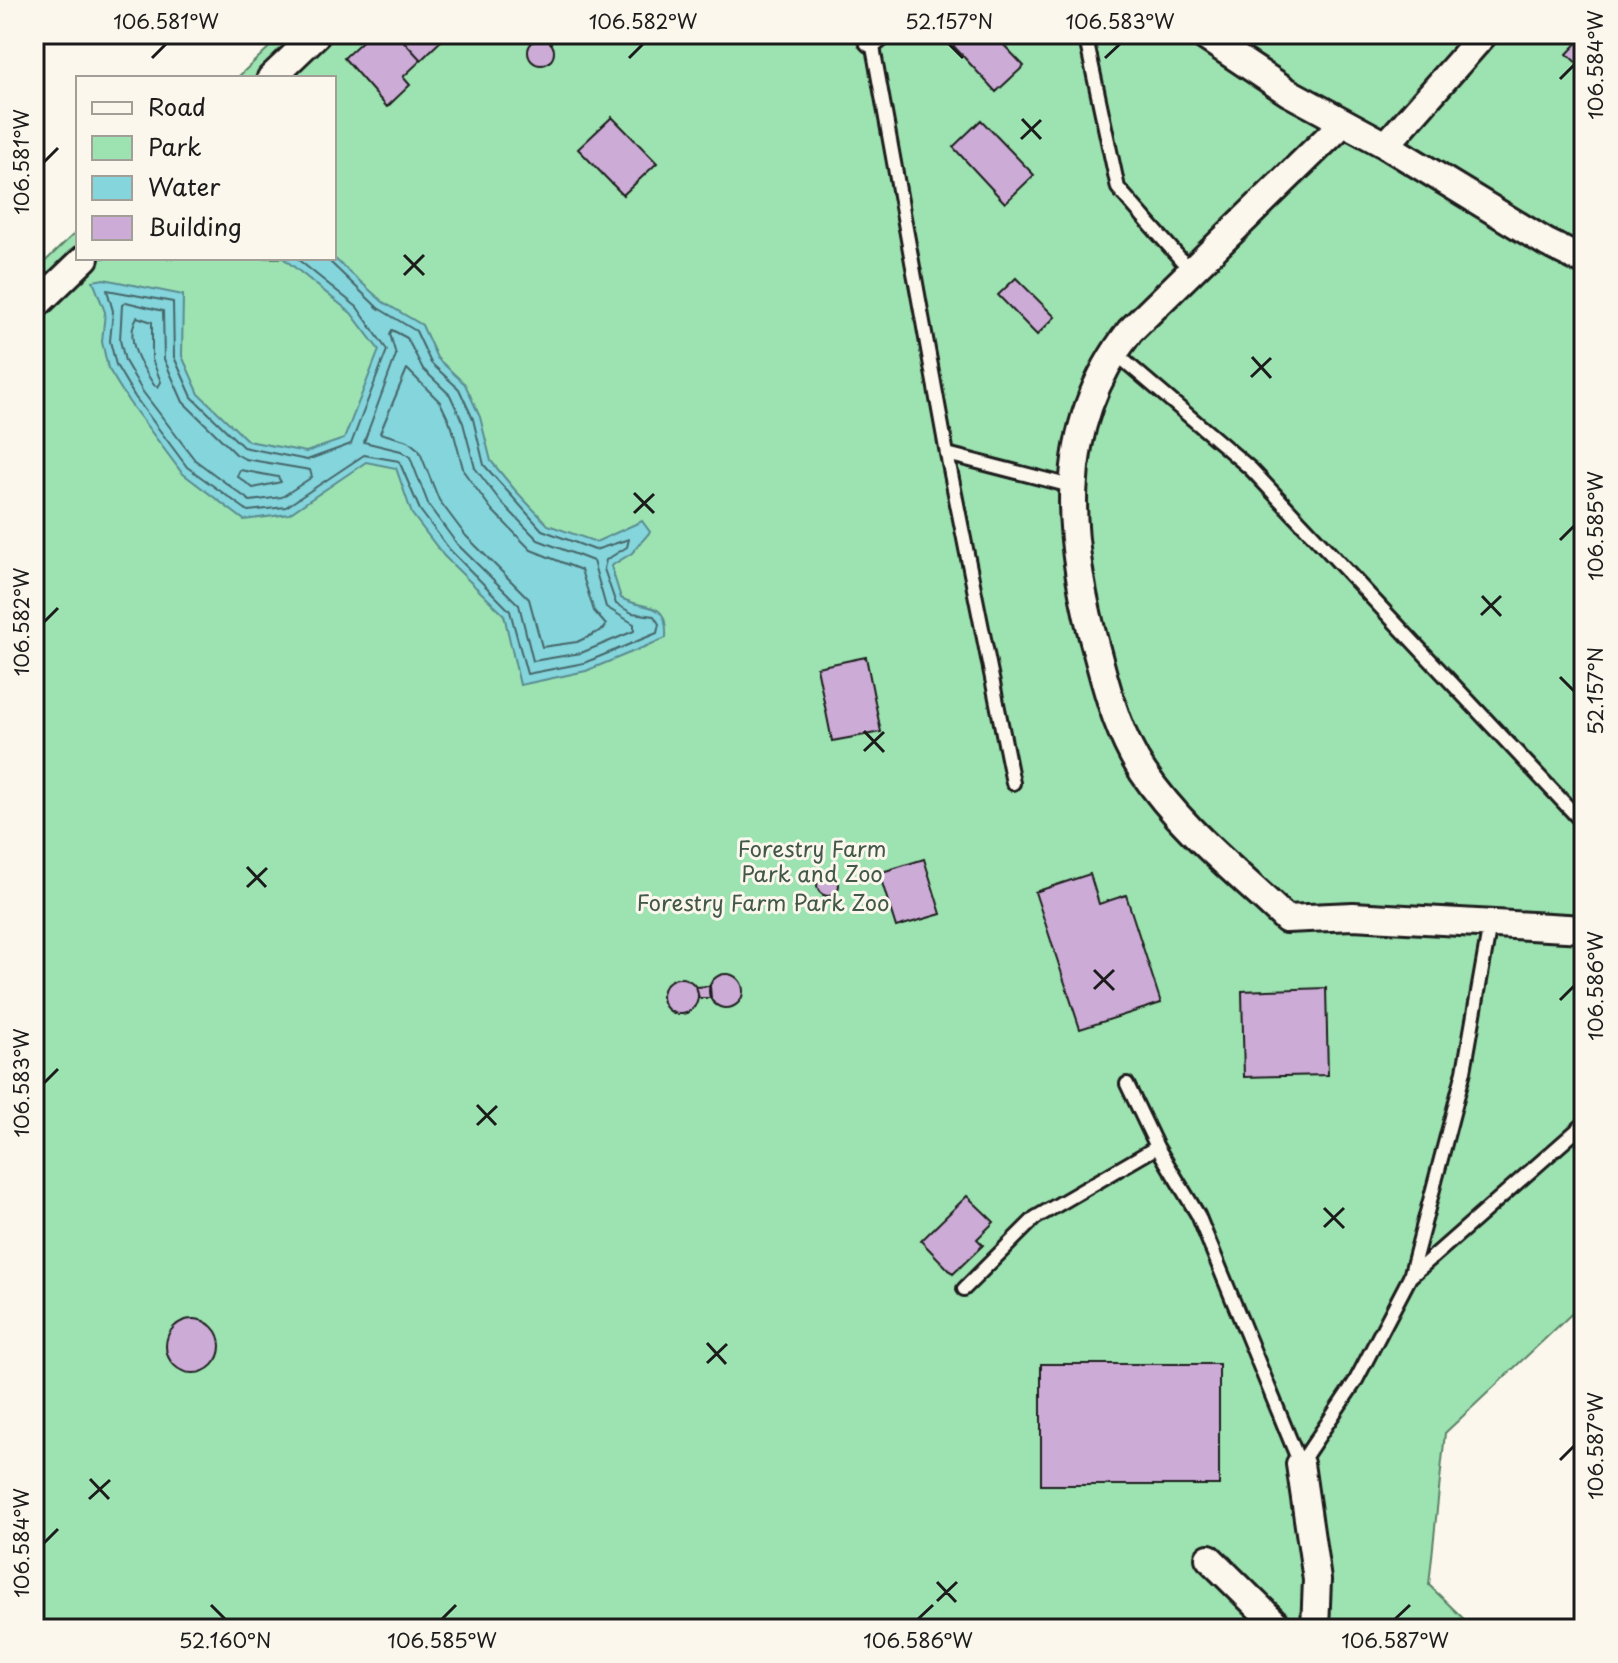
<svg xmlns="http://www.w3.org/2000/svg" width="1618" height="1663" viewBox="0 0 1618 1663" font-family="'Playpen Sans',sans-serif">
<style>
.green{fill:#9ce3b1;stroke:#5c8066;stroke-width:2}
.water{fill:#84d5dc;stroke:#5a8b8f;stroke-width:2}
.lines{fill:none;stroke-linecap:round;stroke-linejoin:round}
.shore{stroke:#466669;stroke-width:2}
.building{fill:#ccacd7;stroke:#1c1c1c;stroke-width:2}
.service-casing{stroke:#1c1c1c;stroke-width:18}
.minor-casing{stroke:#1c1c1c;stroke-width:32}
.service{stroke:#fbf7ec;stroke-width:12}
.minor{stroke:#fbf7ec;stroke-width:26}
.ticks{fill:none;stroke:#1c1c1c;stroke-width:3}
.labels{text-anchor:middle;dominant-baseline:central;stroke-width:6;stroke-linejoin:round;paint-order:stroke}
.park-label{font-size:22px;fill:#425849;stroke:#fbf7ec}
.neatline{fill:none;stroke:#1c1c1c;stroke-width:3}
.ticks-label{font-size:20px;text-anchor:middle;fill:#1c1c1c}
</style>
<rect width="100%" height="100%" fill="#fbf7ec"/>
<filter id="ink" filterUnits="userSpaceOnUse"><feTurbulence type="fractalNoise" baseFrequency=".0125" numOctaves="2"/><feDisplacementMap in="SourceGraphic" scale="16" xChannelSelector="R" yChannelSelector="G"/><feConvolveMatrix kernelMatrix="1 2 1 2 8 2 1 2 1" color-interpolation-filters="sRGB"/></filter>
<g filter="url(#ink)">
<path class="green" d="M 283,34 L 1584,34 L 1584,1302 L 1445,1433 L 1429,1585 L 1474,1629 L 34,1629 L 34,272 L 78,230 L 78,258 L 334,258 L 334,78 L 237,78 Z"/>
<path class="water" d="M 283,258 L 334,258 L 383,302 L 422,325 L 437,358 L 465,384 L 480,417 L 491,461 L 515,490 L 548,525 L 596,542 L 642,521 L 650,532 L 632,553 L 611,566 L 621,598 C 647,612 668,598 666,638 L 586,671 L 520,685 L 504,615 L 444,556 L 412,514 L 396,468 L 366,462 L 289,514 L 244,520 L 182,473 L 129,402 L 108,368 L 102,342 L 105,312 L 93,281 L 104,279 L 183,295 L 182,356 L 199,394 L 248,441 L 306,452 L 344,439 L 379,350 L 351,313 Z"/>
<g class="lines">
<path class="shore" d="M 296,258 L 357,307 L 387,350 L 351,444 L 307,460 L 243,447 L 192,397 L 174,357 L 173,302 L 107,290 L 113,311 L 110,341 L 116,365 L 135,397 L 187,467 L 248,511 L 286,507 L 364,455 L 399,461 L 420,510 L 450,550 L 510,611 L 527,674 L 584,663 L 657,633 L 659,624 L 654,616 L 632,613 L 616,604 L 604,569 L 606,560 L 627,547 L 629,539 L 595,550 L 542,530 L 484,465 L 473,419 L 459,389 L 431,363 L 416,331 L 378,308 L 326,258
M 126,302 L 163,311 L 164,359 L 183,402 L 236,454 L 245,459 L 310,470 L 312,477 L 282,497 L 250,501 L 195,460 L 143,392 L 125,361 L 120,340 L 122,305 Z
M 137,317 L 152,322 L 152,359 L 161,382 L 158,387 L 154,385 C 141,365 124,340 137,317 Z
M 392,330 L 407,338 L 423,369 L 450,395 L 463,423 L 475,468 L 501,502 L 538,540 L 593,561 L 606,607 L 634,624 L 634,631 L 581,653 L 533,661 L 519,605 L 457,544 L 429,506 L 410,457 L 401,451 L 364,442 L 396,355 L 390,334 Z
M 407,369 L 440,402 L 452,427 L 464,472 L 492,510 L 531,550 L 581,570 L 594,611 L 606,625 L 604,629 L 577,642 L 542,647 L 529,599 L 466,536 L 439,500 L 419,450 L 408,441 L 380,433 Z
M 240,470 L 278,477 L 281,482 L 253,488 L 237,476 Z"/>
</g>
<path class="building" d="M 370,34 L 397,34 L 421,60 L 403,77 L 410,85 L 387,107 L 344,58 Z
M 397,34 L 448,34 L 421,60 Z
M 957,34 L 1001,34 L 997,38 L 1024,66 L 996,92 L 949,41 Z
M 1584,36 L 1584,70 L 1567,54 Z
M528 52a13 13 0 1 1 26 0a13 13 0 1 1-26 0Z
M 612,117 L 657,163 L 623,195 L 578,149 Z
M 981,120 L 1034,175 L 1005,203 L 953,147 Z
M 1016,278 L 1055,317 L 1037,335 L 998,295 Z
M 866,657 L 881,732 L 832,741 L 817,667 Z
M 924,859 L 941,914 L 896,927 L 879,873 Z
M817 885a11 11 0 1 1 22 0a11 11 0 1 1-22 0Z
M 1090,874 L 1099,904 L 1126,895 L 1161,1003 L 1080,1029 L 1035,892 Z
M709 991a17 17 0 1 1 34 0a17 17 0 1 1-34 0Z
M662 996a18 18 0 1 1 36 0a18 18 0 1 1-36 0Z
M 710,986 L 711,998 L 699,998 L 696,987 Z
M 1326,988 L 1328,1075 L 1244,1077 L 1242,991 Z
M 967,1196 L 994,1222 L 977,1239 L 983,1245 L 953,1274 L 921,1241 Z
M166 1346a27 27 0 1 1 54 0a27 27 0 1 1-54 0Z
M 1041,1364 L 1219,1364 L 1219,1485 L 1041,1485 Z
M 1584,1571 L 1584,1598 L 1579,1572 Z"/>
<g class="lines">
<g class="service-casing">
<path id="service" d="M 1085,34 L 1118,188 L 1191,271
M 871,36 L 947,454 L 1013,783
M 1114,352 L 1251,469 L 1584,824
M 947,454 L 1071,486
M 1127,1084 L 1157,1147 L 1198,1215 L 1300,1464
M 1410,1277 L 1584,1124
M 964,1289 L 1035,1218 L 1157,1147
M 1300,1464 L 1355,1382 L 1410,1277 L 1464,1071 L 1490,924"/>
</g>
<g class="minor-casing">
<path id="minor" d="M 1201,34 L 1288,92 L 1386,145 L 1547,243 L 1584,261
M 872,39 L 878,34
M 271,78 L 317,34
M 1343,123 L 1130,331 C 1052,431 1067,546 1099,660 C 1109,698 1121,739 1143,772 C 1182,830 1236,871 1286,919 L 1353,916 L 1584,929
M 1386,145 L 1484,34
M 34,307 L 85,258
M 1300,1464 L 1317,1580 L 1315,1629
M 1209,1558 L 1281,1629"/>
</g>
<use href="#service" class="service"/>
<use href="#minor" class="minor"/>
</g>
</g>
<path class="ticks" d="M 949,44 L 963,58M 152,58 L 166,44M 629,58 L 643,44M 1105,58 L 1120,44M 1560,79 L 1574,65M 1022,119 L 1041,139M 1021,139 L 1041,120M 44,162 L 58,148M 404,255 L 424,275M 404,275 L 424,255M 1252,357 L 1271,378M 1251,377 L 1271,358M 634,493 L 654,513M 634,513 L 654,494M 1560,540 L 1574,526M 1482,596 L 1501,616M 1481,615 L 1501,596M 44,622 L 58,608M 1560,677 L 1574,691M 864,731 L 884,752M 864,751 L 884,732M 247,867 L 266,887M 247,887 L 267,868M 1094,970 L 1114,990M 1094,989 L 1114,970M 1560,1000 L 1574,986M 44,1083 L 58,1069M 477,1105 L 496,1125M 477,1125 L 497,1106M 1324,1208 L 1344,1228M 1324,1227 L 1344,1208M 707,1343 L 726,1364M 707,1363 L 727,1344M 1560,1460 L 1574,1446M 90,1479 L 109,1499M 89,1499 L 110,1480M 44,1543 L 58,1529M 937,1582 L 956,1602M 937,1601 L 957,1582M 211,1605 L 225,1619M 442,1619 L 456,1605M 918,1619 L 933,1605M 1395,1619 L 1410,1605"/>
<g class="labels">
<g class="park-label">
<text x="812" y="847">Forestry Farm<tspan x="812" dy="25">Park and Zoo</tspan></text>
<text x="763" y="901">Forestry Farm Park Zoo</text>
</g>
</g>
<rect width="1618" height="1663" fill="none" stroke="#fbf7ec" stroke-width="88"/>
<rect x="76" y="76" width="260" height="184" fill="#fbf7ec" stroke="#a29f99" stroke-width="2"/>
<rect x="92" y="102" width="40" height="12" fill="#fbf7ec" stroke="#a29f99" stroke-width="2"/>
<text x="148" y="116" font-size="24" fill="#1c1c1c">Road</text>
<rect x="92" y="136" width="40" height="24" fill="#9ce3b1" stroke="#a29f99" stroke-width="2"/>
<text x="148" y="156" font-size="24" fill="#1c1c1c">Park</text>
<rect x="92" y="176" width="40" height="24" fill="#84d5dc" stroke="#a29f99" stroke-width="2"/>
<text x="148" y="196" font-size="24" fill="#1c1c1c">Water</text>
<rect x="92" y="216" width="40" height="24" fill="#ccacd7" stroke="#a29f99" stroke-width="2"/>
<text x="148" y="236" font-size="24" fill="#1c1c1c">Building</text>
<rect x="44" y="44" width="1530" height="1575" class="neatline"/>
<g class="ticks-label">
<text x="166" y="29">106.581°W</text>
<text x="643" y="29">106.582°W</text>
<text x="949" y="29">52.157°N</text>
<text x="1120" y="29">106.583°W</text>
<text transform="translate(1596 65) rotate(-90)" y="7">106.584°W</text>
<text transform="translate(22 162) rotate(-90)" y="7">106.581°W</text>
<text transform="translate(1596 526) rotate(-90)" y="7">106.585°W</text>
<text transform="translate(22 622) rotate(-90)" y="7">106.582°W</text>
<text transform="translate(1596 691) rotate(-90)" y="7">52.157°N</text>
<text transform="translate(1596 986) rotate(-90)" y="7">106.586°W</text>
<text transform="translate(22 1083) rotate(-90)" y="7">106.583°W</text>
<text transform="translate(1596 1446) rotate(-90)" y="7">106.587°W</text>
<text transform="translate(22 1543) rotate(-90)" y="7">106.584°W</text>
<text x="225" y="1648">52.160°N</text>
<text x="442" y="1648">106.585°W</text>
<text x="918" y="1648">106.586°W</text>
<text x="1395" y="1648">106.587°W</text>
</g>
</svg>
